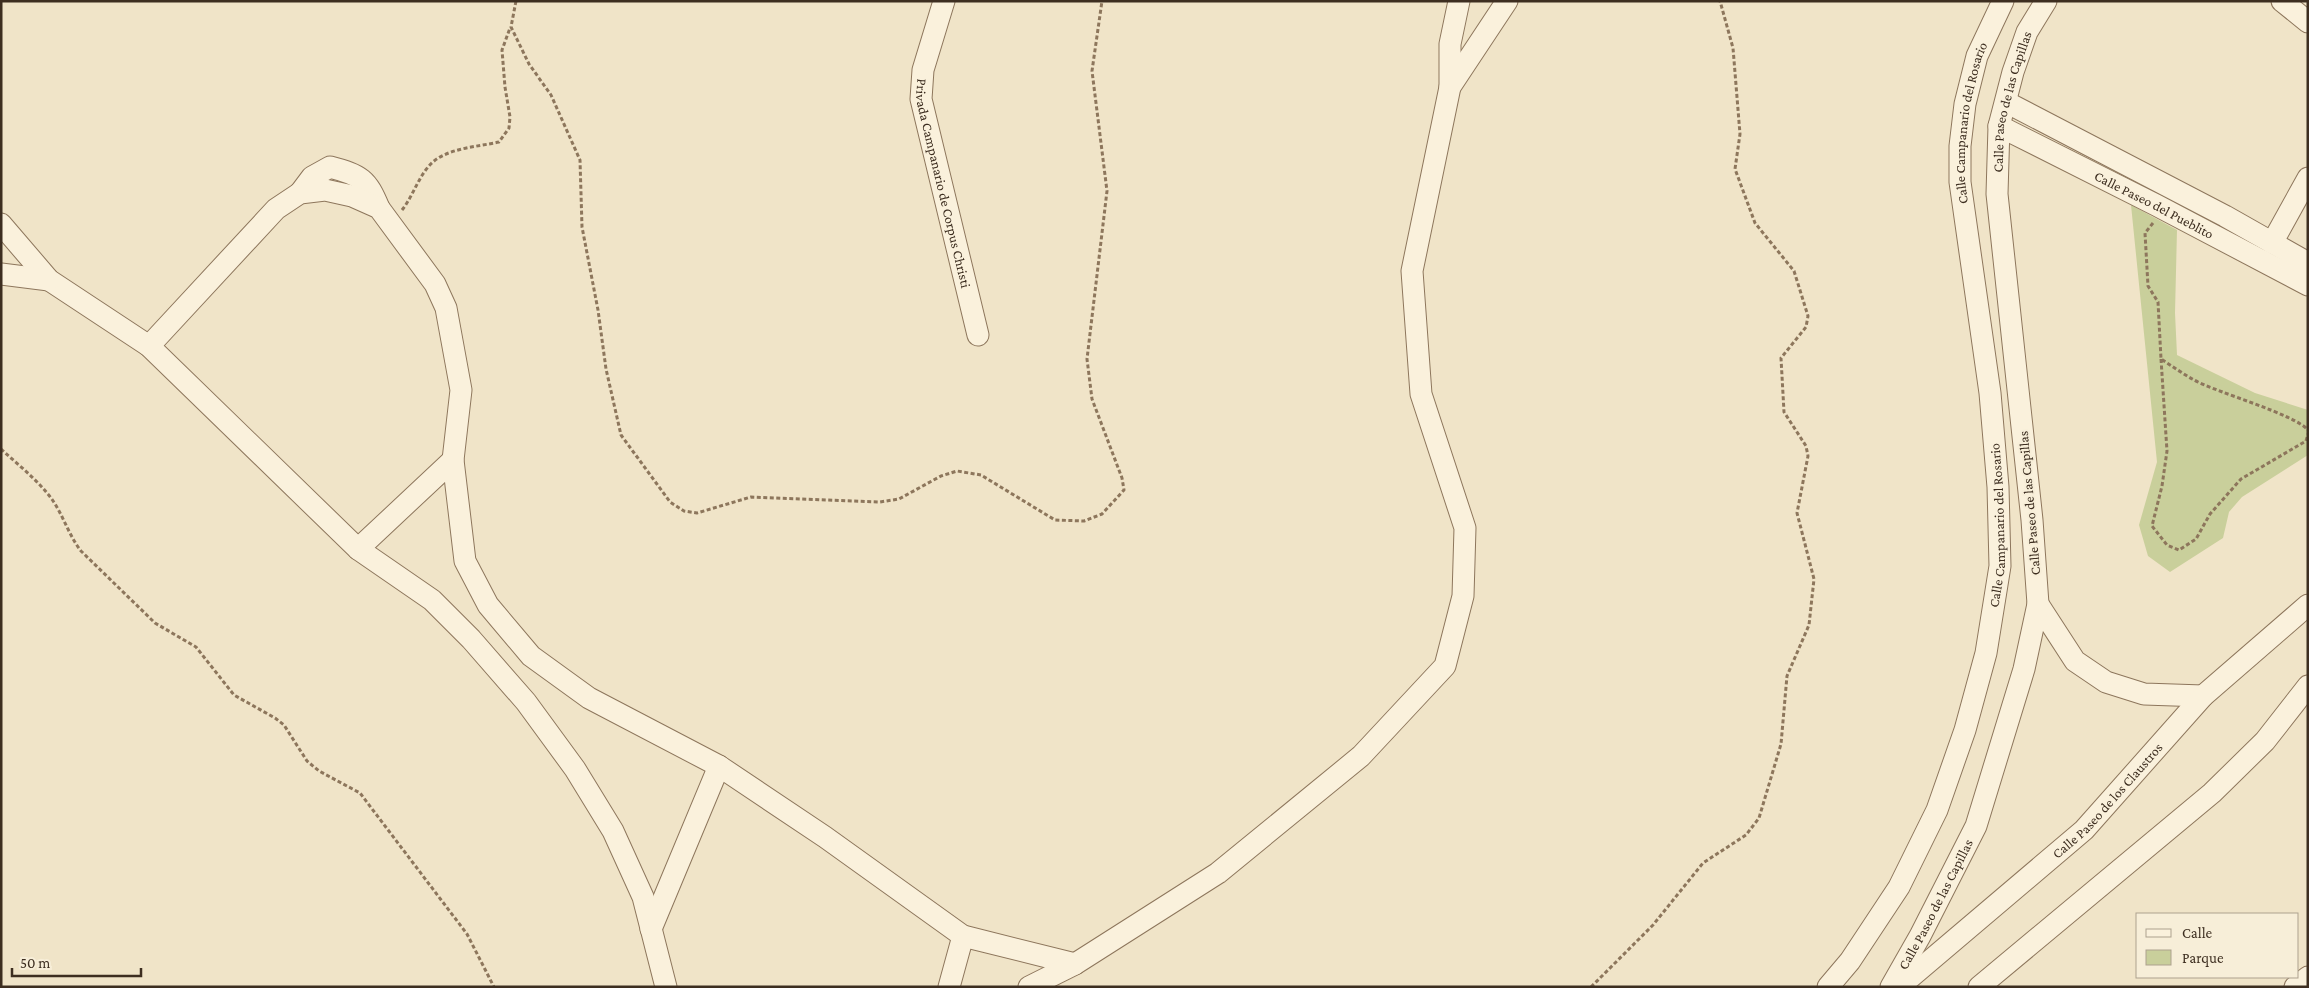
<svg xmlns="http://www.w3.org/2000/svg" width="2309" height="988" viewBox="0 0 2309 988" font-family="'Crimson Pro',serif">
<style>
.green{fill:#c9cf9b}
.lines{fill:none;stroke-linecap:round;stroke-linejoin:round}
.minor-casing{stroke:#8d765c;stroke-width:23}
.path{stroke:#8d765c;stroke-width:3;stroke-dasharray:4 2.5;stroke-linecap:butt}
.minor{stroke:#faf1dc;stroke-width:21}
.labels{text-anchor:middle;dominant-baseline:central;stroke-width:4;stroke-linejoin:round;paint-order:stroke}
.street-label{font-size:14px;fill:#3d2e20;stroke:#f7eed8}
</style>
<rect width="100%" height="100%" fill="#f0e4c8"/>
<path class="green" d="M 2131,205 L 2177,230 L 2175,313 L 2177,355 L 2255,393 L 2308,410 L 2308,455 L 2242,497 L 2229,512 L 2223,538 L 2170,572 L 2148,556 L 2139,525 L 2157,462 Z"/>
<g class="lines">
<g class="minor-casing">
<g id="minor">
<path id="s1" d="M 944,1 L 923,70 L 921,99 L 978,335"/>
<path d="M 2282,1 L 2308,22"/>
<path d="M 1450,87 L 1450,44 L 1459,1"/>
<path d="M 2006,102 L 2225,216 L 2308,263"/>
<path id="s2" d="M 1999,126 L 2156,205 L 2308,285"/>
<path d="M 300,193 L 312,177 L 330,167 C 361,175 367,179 379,208"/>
<path d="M 1,224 L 49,280 L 149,346 L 358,549 L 432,600 L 471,639 L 526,702 L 575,769 L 613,831 L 643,897 L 666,987"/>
<path d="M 2272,243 L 2308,178"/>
<path d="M 1,274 L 49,280"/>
<path d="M 149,346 L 276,209 L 300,193 L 325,190 L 352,196 L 379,208 L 435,284 L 446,308 L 461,390 L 453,460 L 465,561 L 488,605 L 531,656 L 589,698 L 719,766 L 825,837 L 963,936 L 1075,964"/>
<path d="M 358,549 L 453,460"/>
<path d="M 2038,604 L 2075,661 L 2106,682 L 2144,694 L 2203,696"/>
<path d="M 651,929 L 719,766"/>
<path d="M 949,987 L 963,936"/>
<path d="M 1029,987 L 1075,964 L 1218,873 L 1361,756 L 1445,666 L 1463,596 L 1465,528 L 1421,394 L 1412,271 L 1450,87 L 1507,1"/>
<path id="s3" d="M 1828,987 L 1850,961 L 1899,887 L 1937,810 L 1965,730 L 1986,653 L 2000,566 L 1998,487 L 1990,393 L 1960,182 L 1960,146 L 1965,104 L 1977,56 L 2003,1"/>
<path id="s4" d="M 1891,987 L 1920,936 L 1976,826 L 2024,669 L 2038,604 L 2032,520 L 1997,194 L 1999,126 L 2013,72 L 2027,32 L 2046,1"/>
<path id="s5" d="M 1899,987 L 2084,830 L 2203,696 L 2308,605"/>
<path d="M 1979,987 L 2212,793 L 2265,741 L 2308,686"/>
<path d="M 2295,987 L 2308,977"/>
</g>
</g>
<path class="path" d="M 516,1 L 511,27 L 529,64 L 551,95 L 580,160 L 582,227 L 598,310 L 606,369 L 621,435 L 670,502 L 684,511 L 697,513 L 751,497 L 880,502 L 899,499 L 941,476 L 957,471 L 981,475 L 1055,520 L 1084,521 L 1102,514 L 1124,490 L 1122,478 L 1092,399 L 1087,359 L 1107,191 L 1092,71 L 1102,1
M 402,210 C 413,196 418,178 429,166 C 444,148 477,147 499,142 L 509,128 L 510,117 L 505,87 L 502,50 L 510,28
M 2153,223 L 2145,233 L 2148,286 L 2158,302 L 2161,359 C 2172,366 2183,374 2194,380 C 2218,393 2294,414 2308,430
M 2161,359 L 2167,451 L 2162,486 L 2152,526 L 2167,545 L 2179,550 L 2196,539 L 2210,514 L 2241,479 L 2306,441 L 2308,434
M 1,449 C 16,463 34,477 47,493 C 62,510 67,533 81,551 L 155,623 L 196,647 L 234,695 L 275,718 L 284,725 L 307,761 L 319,771 L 360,793 L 467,934 L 494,987
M 1591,987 L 1653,925 L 1703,863 L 1746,835 L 1759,818 L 1781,744 L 1787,676 L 1809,625 L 1814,579 L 1797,513 L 1808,456 L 1806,446 L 1784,412 L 1781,358 L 1806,327 L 1808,316 L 1794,271 L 1755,223 L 1735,169 L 1740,134 L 1733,48 L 1720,1"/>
<use href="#minor" class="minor"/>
</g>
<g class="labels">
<g class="street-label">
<text stroke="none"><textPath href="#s4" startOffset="919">Calle Paseo de las Capillas</textPath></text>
<text stroke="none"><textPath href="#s3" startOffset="908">Calle Campanario del Rosario</textPath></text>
<text stroke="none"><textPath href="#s1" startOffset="188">Privada Campanario de Corpus Christi</textPath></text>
<text stroke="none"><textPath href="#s2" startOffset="174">Calle Paseo del Pueblito</textPath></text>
<text transform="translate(2029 503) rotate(-95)">Calle Paseo de las Capillas</text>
<text stroke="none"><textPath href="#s3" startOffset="502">Calle Campanario del Rosario</textPath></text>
<text stroke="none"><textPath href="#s5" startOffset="280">Calle Paseo de los Claustros</textPath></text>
<text stroke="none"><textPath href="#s4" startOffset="94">Calle Paseo de las Capillas</textPath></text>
</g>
</g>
<rect width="2309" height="988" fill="none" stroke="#3d2e20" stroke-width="5"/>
<rect x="2136" y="913" width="162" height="65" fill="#f7eed8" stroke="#ada18e"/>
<rect x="2146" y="929" width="25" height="8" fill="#faf1dc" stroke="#ada18e"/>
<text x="2182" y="938" font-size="15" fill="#3d2e20">Calle</text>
<rect x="2146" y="950" width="25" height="15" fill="#c9cf9b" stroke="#ada18e"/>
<text x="2182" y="963" font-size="15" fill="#3d2e20">Parque</text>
<path d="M12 968v8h129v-8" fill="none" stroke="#3d2e20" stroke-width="2.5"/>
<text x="20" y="968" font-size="15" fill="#3d2e20" stroke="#f7eed8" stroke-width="4" paint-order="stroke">50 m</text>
</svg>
